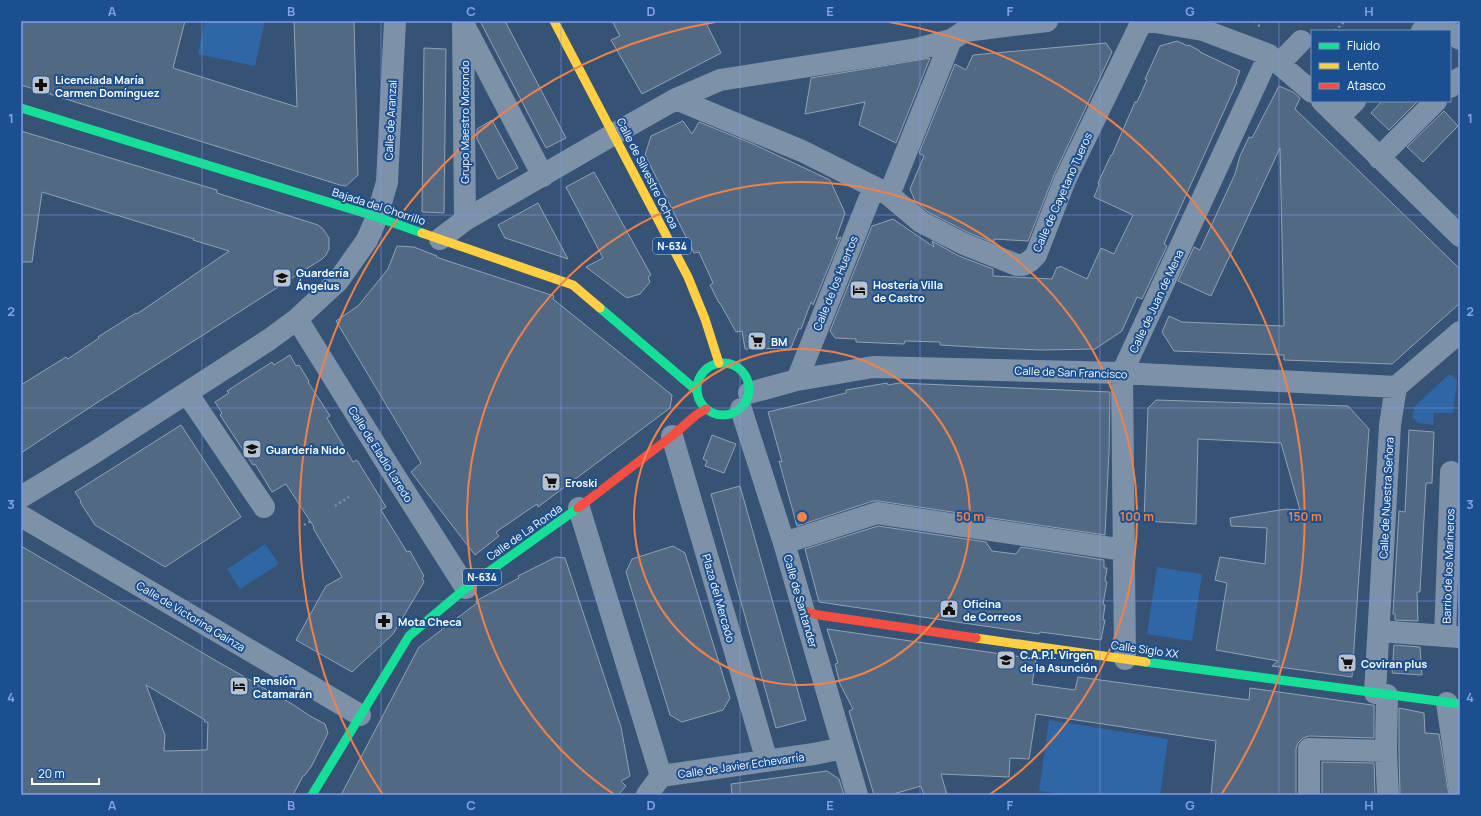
<svg xmlns="http://www.w3.org/2000/svg" width="1481" height="816" viewBox="0 0 1481 816" font-family="Manrope,sans-serif">
<style>
.green{fill:#2f66a5}
.building{fill:#526984;stroke:#92a2b6;fill-rule:evenodd}
.lines{fill:none;stroke-linecap:round;stroke-linejoin:round}
.path{stroke:#7d92a8;stroke-width:2.5;stroke-dasharray:2 3;stroke-linecap:butt}
.street{stroke:#7d92a8;stroke-width:22}
.fast{stroke:#16e098;stroke-width:9}
.slow{stroke:#ffcf43;stroke-width:9}
.jam{stroke:#f24e42;stroke-width:9}
.grid{fill:none;stroke:#839eea;stroke-width:1;stroke-opacity:0.55}
.ring{fill:none;stroke:#ee8249;stroke-width:2}
.labels{text-anchor:middle;dominant-baseline:central;stroke-width:4;stroke-linejoin:round;paint-order:stroke}
.shield{fill:#1b4f8f;stroke:#bbcadd;stroke-width:1}
.shield-label{font-size:10px;font-weight:bold;fill:#fff}
.poi-label{font-size:11px;font-weight:bold;fill:#fff;stroke:#1b4f8f;text-anchor:start}
.street-label{font-size:11px;fill:#fff;stroke:#1b4f8f}
.centre{fill:#ee8249;stroke:#1b4f8f;stroke-width:2}
.ring-label{font-size:12px;text-anchor:middle;font-weight:bold;fill:#ee8249;stroke:#1b4f8f;stroke-width:4;stroke-linejoin:round;paint-order:stroke}
.neatline{fill:none;stroke:#839eea;stroke-width:1.5}
.grid-label{font-size:13px;text-anchor:middle;font-weight:bold;fill:#839eea}
</style>
<rect width="100%" height="100%" fill="#365274"/>
<path class="green" d="M 205,21 L 265,21 L 255,66 L 198,54 Z
M 1448,375 L 1452,375 L 1457,381 L 1453,413 L 1434,413 L 1433,425 L 1418,423 L 1412,416 L 1415,406 Z
M 265,544 L 279,564 L 240,589 L 227,569 Z
M 1157,567 L 1202,574 L 1192,641 L 1147,634 Z
M 1049,720 L 1168,739 L 1160,795 L 1070,795 L 1039,791 Z"/>
<path class="building" d="M 21,21 L 185,21 L 173,68 L 297,107 L 294,21 L 354,21 L 358,175 L 346,186 L 340,185 L 21,85 Z
M 480,21 L 505,21 L 566,138 L 546,148 Z
M 612,21 L 705,21 L 721,53 L 642,94 L 611,40 L 620,36 Z
M 1177,41 L 1188,46 L 1189,45 L 1200,51 L 1200,52 L 1240,71 L 1236,81 L 1237,82 L 1164,244 L 1167,246 L 1142,299 L 1137,297 L 1122,331 L 1095,349 L 1041,350 L 990,348 L 940,345 L 940,342 L 905,341 L 904,344 L 856,342 L 856,339 L 835,338 L 830,331 L 872,226 L 893,219 L 934,247 L 932,241 L 959,256 L 993,269 L 993,276 L 1052,279 L 1057,267 L 1059,268 L 1060,266 L 1087,279 L 1101,248 L 1114,254 L 1133,215 L 1094,197 L 1099,185 L 1098,183 L 1111,155 L 1112,155 L 1135,102 L 1137,102 L 1147,80 L 1145,79 L 1160,46 Z
M 1106,43 L 1112,52 L 1054,175 L 1028,241 L 994,239 L 994,243 L 969,233 L 928,212 L 915,201 L 910,189 L 924,156 L 919,153 L 955,64 L 966,70 L 973,55 Z
M 424,48 L 446,49 L 444,213 L 422,212 Z
M 930,58 L 896,143 L 859,125 L 865,102 L 805,114 L 811,78 Z
M 1279,86 L 1293,92 L 1300,98 L 1295,109 L 1460,269 L 1460,303 L 1392,364 L 1284,360 L 1284,355 L 1174,351 L 1162,332 L 1169,316 L 1182,322 L 1284,326 L 1280,148 L 1211,296 L 1178,281 L 1194,247 L 1200,250 L 1235,174 L 1240,156 L 1249,137 L 1252,138 Z
M 1382,101 L 1418,101 L 1389,130 L 1371,113 Z
M 1444,111 L 1458,126 L 1423,162 L 1407,147 Z
M 492,120 L 518,168 L 498,179 L 477,139 L 477,129 Z
M 683,121 L 692,134 L 699,122 L 753,144 L 830,180 L 845,213 L 836,239 L 841,237 L 813,305 L 811,302 L 801,329 L 799,328 L 791,348 L 745,349 L 742,331 L 736,332 L 720,303 L 719,303 L 710,285 L 713,283 L 699,252 L 694,253 L 645,155 L 651,136 Z
M 21,131 L 217,190 L 217,193 L 318,225 L 323,229 L 329,238 L 329,249 L 326,255 L 322,259 L 95,404 L 21,453 L 21,385 L 66,357 L 68,359 L 99,338 L 98,337 L 136,313 L 137,314 L 229,251 L 193,240 L 194,239 L 42,192 L 32,262 L 21,262 Z
M 594,172 L 651,275 L 648,277 L 650,282 L 640,294 L 627,298 L 586,267 L 603,258 L 566,187 Z
M 538,203 L 568,259 L 505,238 L 498,225 Z
M 397,246 L 414,247 L 437,256 L 436,257 L 554,296 L 553,299 L 672,395 L 670,408 L 538,507 L 537,504 L 531,508 L 496,532 L 499,536 L 475,555 L 411,472 L 421,463 L 336,321 L 358,306 L 388,269 Z
M 290,355 L 296,366 L 299,365 L 309,381 L 308,382 L 330,416 L 327,418 L 353,462 L 357,460 L 386,507 L 381,510 L 407,552 L 410,551 L 424,576 L 422,578 L 424,582 L 393,634 L 352,672 L 296,640 L 326,586 L 342,577 L 313,528 L 314,527 L 286,484 L 272,492 L 255,464 L 253,465 L 220,415 L 222,413 L 215,402 L 229,393 L 227,391 L 272,362 L 274,365 Z
M 887,383 L 888,385 L 899,383 L 1110,392 L 1109,452 L 1105,535 L 879,501 L 873,501 L 797,526 L 779,461 L 782,462 L 768,412 L 846,393 L 846,390 Z
M 1156,400 L 1348,406 L 1369,429 L 1352,677 L 1272,666 L 1278,661 L 1216,650 L 1227,583 L 1215,580 L 1220,557 L 1265,564 L 1267,528 L 1231,526 L 1230,518 L 1286,509 L 1300,510 L 1281,443 L 1198,439 L 1196,524 L 1144,521 L 1148,408 Z
M 181,425 L 241,517 L 165,567 L 95,525 L 80,502 L 81,501 L 75,492 Z
M 1409,430 L 1434,432 L 1432,483 L 1426,483 L 1420,592 L 1417,592 L 1418,621 L 1395,620 L 1395,614 L 1393,614 L 1399,511 L 1405,512 Z
M 712,435 L 736,444 L 724,473 L 705,466 L 707,461 L 703,459 Z
M 740,486 L 806,720 L 776,728 L 711,494 Z
M 878,526 L 986,542 L 992,551 L 1016,554 L 1021,547 L 1104,560 L 1104,568 L 1107,568 L 1105,581 L 1107,582 L 1103,604 L 1105,605 L 1103,620 L 1105,620 L 1101,640 L 1040,632 L 1039,634 L 819,602 L 805,549 Z
M 21,546 L 213,659 L 292,704 L 310,716 L 325,724 L 328,733 L 311,767 L 305,775 L 303,776 L 293,795 L 21,795 ZM 146,685 L 205,720 L 204,721 L 208,723 L 207,750 L 164,751 L 165,735 Z
M 673,546 L 685,553 L 730,698 L 723,710 L 682,722 L 670,715 L 626,572 L 632,559 Z
M 556,557 L 565,558 L 621,727 L 630,776 L 621,781 L 626,786 L 618,795 L 341,795 L 419,647 L 477,603 L 476,601 L 519,578 L 518,576 Z
M 827,629 L 1036,659 L 1032,684 L 1075,690 L 1078,677 L 1249,700 L 1250,688 L 1372,705 L 1374,705 L 1374,738 L 1309,736 L 1303,738 L 1298,743 L 1296,749 L 1296,795 L 1211,795 L 1216,741 L 1036,714 L 1029,759 L 1010,758 L 1009,777 L 941,774 L 947,795 L 924,795 L 921,786 L 890,795 L 874,795 L 849,711 L 853,709 L 840,684 L 835,664 L 838,663 Z
M 1394,645 L 1420,647 L 1422,675 L 1392,673 Z
M 1399,708 L 1424,713 L 1425,733 L 1439,734 L 1449,795 L 1400,795 L 1399,751 Z
M 1322,762 L 1374,763 L 1375,795 L 1322,795 Z
M 827,771 L 839,779 L 844,795 L 732,795 L 731,784 Z"/>
<g class="lines">
<path class="path" d="M 1255,21 L 1260,27
M 1335,31 L 1345,21
M 335,506 L 349,497
M 304,525 L 311,521"/>
<path class="street" d="M 1149,21 L 1203,30 L 1269,55 L 1312,92
M 463,24 L 465,220
M 465,27 L 543,176
M 1422,31 L 1426,27 L 1442,31
M 1450,32 L 1460,39
M 1279,64 L 1301,41
M 1450,87 L 1460,78
M 676,99 L 802,151 L 874,187 L 889,195 L 921,222 L 964,244 L 1017,265 L 1023,265 L 1030,261 L 1036,255 L 1065,180 L 1142,21
M 1322,101 L 1460,236
M 1339,117 L 1355,101
M 1379,158 L 1436,101
M 889,195 L 951,40
M 440,239 L 465,220 L 614,134 L 676,99 L 720,80 L 917,49 L 951,40 L 965,31 L 1047,21
M 297,319 L 391,470 L 466,588
M 797,380 L 874,187
M 187,393 L 264,507
M 749,393 L 797,380 L 873,367 L 1122,373 L 1396,387
M 741,409 L 784,543 L 857,795
M 672,436 L 767,761
M 21,497 L 92,454 L 270,339 L 297,319 L 338,281 L 367,240 L 377,217 L 387,182 L 395,21
M 579,508 L 661,776
M 21,516 L 360,715
M 784,543 L 877,513 L 1124,550
M 1379,631 L 1459,637
M 1445,636 L 1451,472
M 1125,659 L 1122,373 L 1269,55
M 1375,693 L 1390,425 L 1396,387 L 1460,332
M 1387,695 L 1386,751 L 1388,795
M 1447,703 L 1460,791
M 647,795 L 661,776 L 814,754 L 843,748
M 1309,795 L 1309,749 L 1386,751"/>
<path class="fast" d="M 21,108 L 377,217 L 422,233
M 600,308 L 696,390
M697 389a26 26 0 1 1 52 0a26 26 0 1 1-52 0Z
M 1146,662 L 1460,704
M 312,795 L 409,636 L 466,588 L 578,508"/>
<path class="slow" d="M 554,21 L 688,277 L 705,319 L 719,363
M 422,233 L 573,285 L 600,308
M 976,638 L 1146,662"/>
<path class="jam" d="M 578,508 L 672,436 L 696,415 L 706,409
M 804,611 L 819,615 L 976,638"/>
</g>
<path class="grid" d="M 202,21 L 202,795M 381,21 L 381,795M 561,21 L 561,795M 740,21 L 740,795M 920,21 L 920,795M 1100,21 L 1100,795M 1279,21 L 1279,795M 21,215 L 1460,215M 21,408 L 1460,408M 21,601 L 1460,601"/>
<g class="ring">
<circle cx="802" cy="517" r="168"/>
<path d="M615 795A335 335 0 1 1 989 795"/>
<path d="M383 795A503 503 0 0 1 715 22M889 22A503 503 0 0 1 1221 795"/>
</g>
<defs>
<g id="pharmacy-square" transform="scale(1)"><rect x="-9" y="-9" width="18" height="18" rx="4" fill="#b9c2ce" stroke="#1b4f8f"/><path d="M-2-6h4v4h4v4h-4v4h-4v-4h-4v-4h4Z" fill="#111"/></g>
<g id="school-square" transform="scale(1)"><rect x="-9" y="-9" width="18" height="18" rx="4" fill="#b9c2ce" stroke="#1b4f8f"/><path d="M0-5L7-2L0 1L-7-2ZM-4 1L0 2.5L4 1V4Q0 6-4 4Z" fill="#111"/></g>
<g id="hotel-square" transform="scale(1)"><rect x="-9" y="-9" width="18" height="18" rx="4" fill="#b9c2ce" stroke="#1b4f8f"/><path d="M-6-4.5h1.5V1H6V5H4.5V3h-9V5H-6ZM-4 0a1.8 1.8 0 1 1 3.6 0ZM.5 0V-2.5h3Q6-2.5 6 0Z" fill="#111"/></g>
<g id="supermarket-square" transform="scale(1)"><rect x="-9" y="-9" width="18" height="18" rx="4" fill="#b9c2ce" stroke="#1b4f8f"/><path d="M-6-5.5h2.5l.6 2H6L4.5 2H-2.5L-4.4-4H-6ZM-1.5 3.2a1.3 1.3 0 1 0 .1 0ZM3 3.2a1.3 1.3 0 1 0 .1 0Z" fill="#111"/></g>
<g id="civic-square" transform="scale(1)"><rect x="-9" y="-9" width="18" height="18" rx="4" fill="#b9c2ce" stroke="#1b4f8f"/><path d="M-.6-6.5H3V-4.5H.6V-3L4-1V1h2V6H-6V1h2V-1L-.6-3ZM-1.2 2.5V6h2.4V2.5Z" fill="#111"/></g>
</defs>
<g fill-rule="evenodd">
<use href="#pharmacy-square" x="41" y="85"/>
<use href="#school-square" x="282" y="278"/>
<use href="#hotel-square" x="859" y="290"/>
<use href="#supermarket-square" x="757" y="341"/>
<use href="#school-square" x="252" y="449"/>
<use href="#supermarket-square" x="551" y="482"/>
<use href="#civic-square" x="949" y="609"/>
<use href="#pharmacy-square" x="384" y="621"/>
<use href="#school-square" x="1006" y="660"/>
<use href="#supermarket-square" x="1347" y="663"/>
<use href="#hotel-square" x="239" y="686"/>
</g>
<g class="labels">
<g class="shield">
<rect x="653" y="238" width="38" height="16" rx="3"/>
<rect x="463" y="569" width="38" height="16" rx="3"/>
</g>
<g class="shield-label">
<text x="672" y="246">N-634</text>
<text x="482" y="577">N-634</text>
</g>
<g class="poi-label">
<text x="55" y="79">Licenciada María<tspan x="55" dy="13">Carmen Domínguez</tspan></text>
<text x="296" y="272">Guardería<tspan x="296" dy="13">Ángelus</tspan></text>
<text x="873" y="284">Hostería Villa<tspan x="873" dy="13">de Castro</tspan></text>
<text x="771" y="341">BM</text>
<text x="266" y="449">Guardería Nido</text>
<text x="565" y="482">Eroski</text>
<text x="963" y="603">Oficina<tspan x="963" dy="13">de Correos</tspan></text>
<text x="398" y="621">Mota Checa</text>
<text x="1020" y="654">C.A.P.I. Virgen<tspan x="1020" dy="13">de la Asunción</tspan></text>
<text x="1361" y="663">Coviran plus</text>
<text x="253" y="680">Pensión<tspan x="253" dy="13">Catamarán</tspan></text>
</g>
<g class="street-label">
<text transform="translate(390 120) rotate(-87)">Calle de Aranzal</text>
<text transform="translate(464 122) rotate(-90)">Grupo Maestro Morondo</text>
<text transform="translate(648 173) rotate(63)">Calle de Silvestre Ochoa</text>
<text transform="translate(1062 192) rotate(-66)">Calle de Cayetano Tueros</text>
<text transform="translate(379 206) rotate(18)">Bajada del Chorrillo</text>
<text transform="translate(835 283) rotate(-68)">Calle de los Huertos</text>
<text transform="translate(1156 301) rotate(-65)">Calle de Juan de Mena</text>
<text transform="translate(1071 372) rotate(2)">Calle de San Francisco</text>
<text transform="translate(381 454) rotate(58)">Calle de Eladio Laredo</text>
<text transform="translate(1386 498) rotate(-87)">Calle de Nuestra Señora</text>
<text transform="translate(524 532) rotate(-35)">Calle de La Ronda</text>
<text transform="translate(1448 566) rotate(-88)">Barrio de los Marineros</text>
<text transform="translate(719 598) rotate(74)">Plaza del Mercado</text>
<text transform="translate(801 601) rotate(74)">Calle de Santander</text>
<text transform="translate(191 616) rotate(31)">Calle de Victorina Gainza</text>
<text transform="translate(1145 649) rotate(8)">Calle Siglo XX</text>
<text transform="translate(741 765) rotate(-8)">Calle de Javier Echevarría</text>
</g>
</g>
<circle cx="802" cy="517" r="6" class="centre"/>
<g class="ring-label">
<text x="970" y="521">50 m</text>
<text x="1137" y="521">100 m</text>
<text x="1305" y="521">150 m</text>
</g>
<rect width="1481" height="816" fill="none" stroke="#1b4f8f" stroke-width="44"/>
<rect x="1311" y="30" width="140" height="72" fill="#1b4f8f" stroke="#7695bc"/>
<rect x="1319" y="43" width="20" height="6" fill="#16e098" stroke="#7695bc"/>
<text x="1347" y="50" font-size="12" fill="#ffffff">Fluido</text>
<rect x="1319" y="63" width="20" height="6" fill="#ffcf43" stroke="#7695bc"/>
<text x="1347" y="70" font-size="12" fill="#ffffff">Lento</text>
<rect x="1319" y="83" width="20" height="6" fill="#f24e42" stroke="#7695bc"/>
<text x="1347" y="90" font-size="12" fill="#ffffff">Atasco</text>
<path d="M32 778v6h67v-6" fill="none" stroke="#ffffff" stroke-width="2"/>
<text x="38" y="778" font-size="12" fill="#ffffff" stroke="#1b4f8f" stroke-width="3" paint-order="stroke">20 m</text>
<rect x="22" y="22" width="1437" height="772" class="neatline"/>
<g class="grid-label">
<text x="112" y="16">A</text>
<text x="291" y="16">B</text>
<text x="471" y="16">C</text>
<text x="651" y="16">D</text>
<text x="830" y="16">E</text>
<text x="1010" y="16">F</text>
<text x="1190" y="16">G</text>
<text x="1369" y="16">H</text>
<text x="11" y="123">1</text>
<text x="1470" y="123">1</text>
<text x="11" y="316">2</text>
<text x="1470" y="316">2</text>
<text x="11" y="509">3</text>
<text x="1470" y="509">3</text>
<text x="11" y="702">4</text>
<text x="1470" y="702">4</text>
<text x="112" y="810">A</text>
<text x="291" y="810">B</text>
<text x="471" y="810">C</text>
<text x="651" y="810">D</text>
<text x="830" y="810">E</text>
<text x="1010" y="810">F</text>
<text x="1190" y="810">G</text>
<text x="1369" y="810">H</text>
</g>
</svg>
